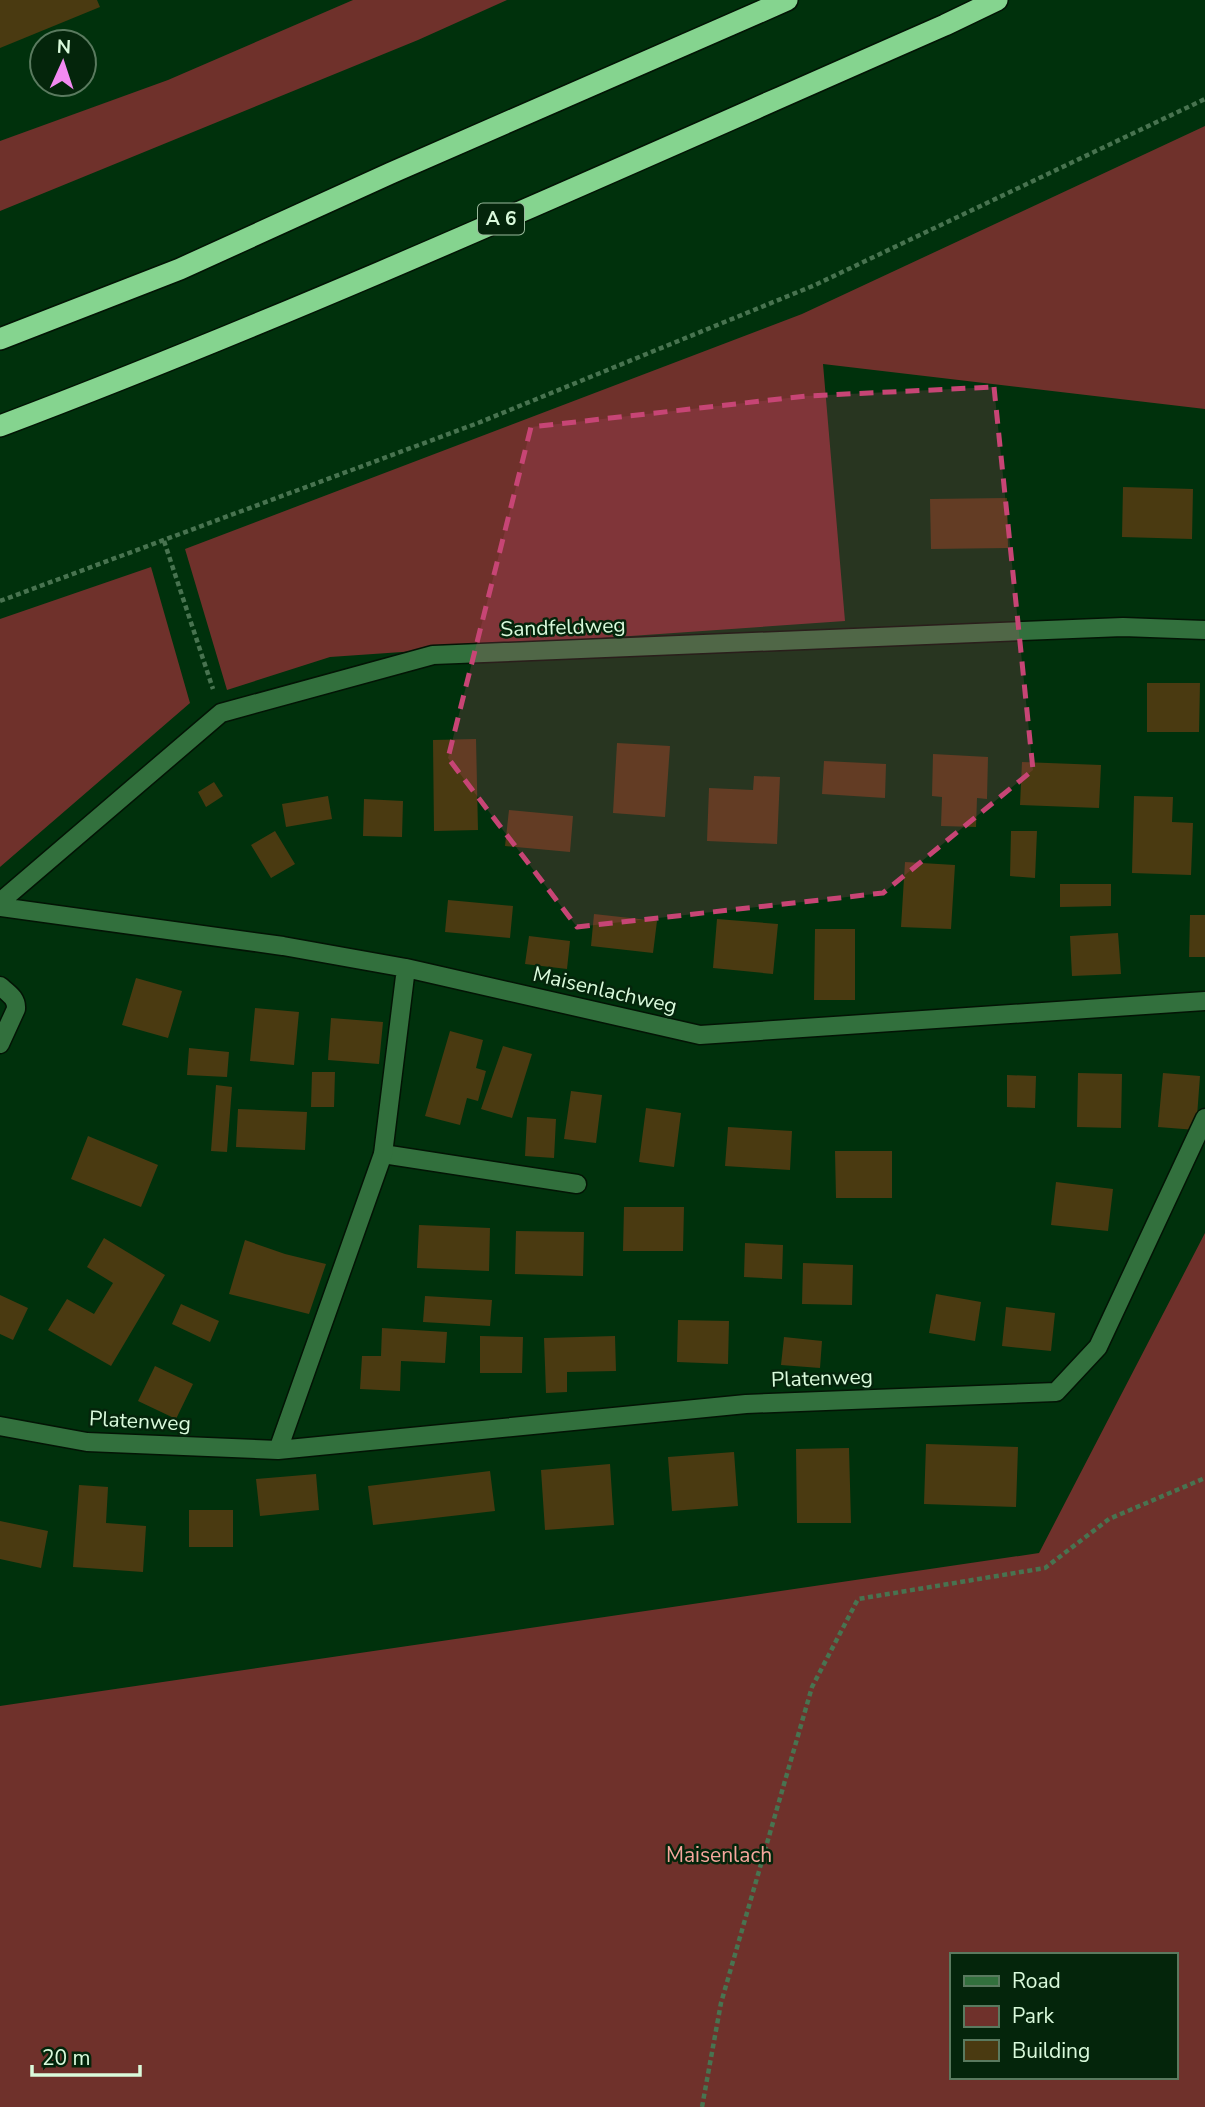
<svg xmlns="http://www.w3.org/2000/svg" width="1205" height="2107" viewBox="0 0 1205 2107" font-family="'Nunito Sans',sans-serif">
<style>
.green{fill:#6f312b;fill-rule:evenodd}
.building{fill:#4a3a11}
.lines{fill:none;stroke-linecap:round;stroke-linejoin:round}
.lane-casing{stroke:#031405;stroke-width:21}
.street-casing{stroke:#031405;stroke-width:21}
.highway-casing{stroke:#031405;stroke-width:24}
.path{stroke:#487350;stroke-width:4.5;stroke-dasharray:5 3.5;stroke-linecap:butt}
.lane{stroke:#32703d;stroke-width:18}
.street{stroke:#32703d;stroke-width:18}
.highway{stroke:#85d48f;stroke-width:21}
.marked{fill:#c74575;fill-opacity:0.2;stroke:#c74575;stroke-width:5;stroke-dasharray:14 9;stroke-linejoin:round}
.labels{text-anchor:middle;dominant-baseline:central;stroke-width:5;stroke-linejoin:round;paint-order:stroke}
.shield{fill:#04250b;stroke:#9aba9d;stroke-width:2}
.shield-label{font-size:19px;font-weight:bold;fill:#dafadc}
.street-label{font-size:21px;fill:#dafadc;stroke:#04250b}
.park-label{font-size:21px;fill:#f6a79d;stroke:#04250b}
</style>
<rect width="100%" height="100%" fill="#00310c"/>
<path class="green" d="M 353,0 L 507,0 L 418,40 L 0,211 L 0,141 L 168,80 Z
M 1205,126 L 1205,409 L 823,364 L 845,621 L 330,657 L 227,690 L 185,549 L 802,314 Z
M 151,567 L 190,703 L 0,867 L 0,619 Z
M 1205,1233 L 1205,2107 L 0,2107 L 0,1706 L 1039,1553 ZM 951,1955 L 1175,1955 L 1175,2077 L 951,2077 Z"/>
<path class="building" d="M 0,0 L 97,0 L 100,7 L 0,48 Z
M 1123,487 L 1193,489 L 1192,539 L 1122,537 Z
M 1007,498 L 1008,548 L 931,549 L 930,499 Z
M 1147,683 L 1200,683 L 1199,732 L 1147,732 Z
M 476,739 L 478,830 L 434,831 L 433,740 Z
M 617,743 L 670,746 L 665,817 L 613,813 Z
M 933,754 L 988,757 L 987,799 L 977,798 L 976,827 L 941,826 L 942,797 L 932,796 Z
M 824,761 L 886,764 L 885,798 L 822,794 Z
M 1022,762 L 1101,765 L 1099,808 L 1020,805 Z
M 754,776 L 780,777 L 777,844 L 707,841 L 709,788 L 753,790 Z
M 214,782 L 223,796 L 206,807 L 198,792 Z
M 328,796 L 332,819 L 286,827 L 282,804 Z
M 1134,796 L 1173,797 L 1172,822 L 1193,823 L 1191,875 L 1132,873 Z
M 364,799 L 403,801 L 402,837 L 363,836 Z
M 509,810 L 573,816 L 570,852 L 505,846 Z
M 275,831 L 295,864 L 271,878 L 251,845 Z
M 1011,831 L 1037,831 L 1035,878 L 1010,876 Z
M 905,862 L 955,865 L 951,929 L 901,927 Z
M 1060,884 L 1111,884 L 1111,906 L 1060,907 Z
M 448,900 L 513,906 L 510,938 L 445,932 Z
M 594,914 L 657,921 L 653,953 L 591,946 Z
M 1190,915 L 1205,915 L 1205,957 L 1189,957 Z
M 717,919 L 778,924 L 773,974 L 713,968 Z
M 815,929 L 855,929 L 855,1000 L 814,1000 Z
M 1118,933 L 1121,974 L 1072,976 L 1070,936 Z
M 529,936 L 570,941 L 567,969 L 525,964 Z
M 136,978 L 182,991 L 168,1038 L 122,1025 Z
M 255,1008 L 299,1012 L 294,1065 L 250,1061 Z
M 331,1018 L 383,1022 L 379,1064 L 328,1060 Z
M 450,1031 L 483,1040 L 476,1068 L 486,1071 L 478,1101 L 467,1098 L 460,1125 L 425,1116 Z
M 503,1046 L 532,1054 L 512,1118 L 481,1109 Z
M 189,1048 L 229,1052 L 227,1077 L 187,1075 Z
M 312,1072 L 335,1072 L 334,1107 L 311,1107 Z
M 1078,1073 L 1122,1074 L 1121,1128 L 1077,1127 Z
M 1163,1073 L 1200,1076 L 1196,1130 L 1158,1127 Z
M 1007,1075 L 1036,1076 L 1035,1108 L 1007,1107 Z
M 216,1085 L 232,1087 L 227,1152 L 211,1151 Z
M 571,1091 L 602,1095 L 596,1143 L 564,1139 Z
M 646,1108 L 681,1113 L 674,1167 L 639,1162 Z
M 238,1109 L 307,1112 L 305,1150 L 236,1147 Z
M 527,1117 L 556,1119 L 554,1158 L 525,1156 Z
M 728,1127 L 792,1131 L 790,1170 L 725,1166 Z
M 88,1136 L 158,1165 L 141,1207 L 71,1179 Z
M 835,1151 L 892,1151 L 892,1198 L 836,1198 Z
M 1056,1182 L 1113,1189 L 1108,1231 L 1051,1225 Z
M 624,1207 L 684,1207 L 683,1251 L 623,1251 Z
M 419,1225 L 490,1228 L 489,1271 L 417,1268 Z
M 516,1231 L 584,1232 L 583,1276 L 515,1274 Z
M 104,1238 L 165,1275 L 111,1366 L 48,1330 L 67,1299 L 94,1314 L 113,1283 L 87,1267 Z
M 245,1240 L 285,1254 L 326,1264 L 309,1314 L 229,1294 Z
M 745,1243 L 783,1245 L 782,1279 L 744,1277 Z
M 803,1263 L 853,1265 L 852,1305 L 802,1304 Z
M 936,1294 L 981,1302 L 975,1341 L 929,1333 Z
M 0,1295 L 28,1308 L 13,1340 L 0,1334 Z
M 425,1296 L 492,1300 L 490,1326 L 423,1322 Z
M 181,1304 L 219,1321 L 210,1342 L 172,1324 Z
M 1006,1307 L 1055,1313 L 1051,1351 L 1002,1346 Z
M 678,1320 L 729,1321 L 728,1364 L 677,1362 Z
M 382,1328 L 447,1332 L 445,1363 L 401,1361 L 400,1391 L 360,1389 L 362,1356 L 381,1356 Z
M 480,1336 L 523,1337 L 522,1373 L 480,1373 Z
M 615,1336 L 616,1371 L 567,1372 L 567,1392 L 546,1393 L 544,1338 Z
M 784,1337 L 822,1341 L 820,1368 L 781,1365 Z
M 155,1366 L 193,1384 L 176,1419 L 138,1401 Z
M 926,1444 L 1018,1447 L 1016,1507 L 924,1504 Z
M 849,1448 L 851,1523 L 797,1523 L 796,1449 Z
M 734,1452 L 738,1506 L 672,1511 L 668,1457 Z
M 610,1464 L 614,1525 L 545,1530 L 541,1470 Z
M 490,1471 L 495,1511 L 373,1525 L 368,1486 Z
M 316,1474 L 319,1510 L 260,1516 L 256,1479 Z
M 79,1485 L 108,1487 L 106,1523 L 146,1526 L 143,1572 L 73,1567 Z
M 189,1510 L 233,1510 L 233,1547 L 189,1547 Z
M 0,1521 L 48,1531 L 41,1568 L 0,1559 Z"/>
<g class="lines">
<g class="lane-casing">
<path id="lane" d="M 0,986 C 8,993 17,998 16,1009 L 0,1044
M 383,1154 L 577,1184"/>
</g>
<g class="street-casing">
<path id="street" d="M 0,902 L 221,713 L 433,655 L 1123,627 L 1205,630
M 0,907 L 283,946 L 406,968 L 700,1035 L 1205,1001
M 406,968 L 383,1154 L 278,1450 L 746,1404 L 1056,1392 L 1098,1347 L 1205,1118
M 0,1426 L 87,1442 L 278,1450"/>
</g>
<g class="highway-casing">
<path id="highway" d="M 0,339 L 180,269 L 391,173 L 787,0
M 0,426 C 320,305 632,162 945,25 L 997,0"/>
</g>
<path class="path" d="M 164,541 L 213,689
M 0,601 L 478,423 L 815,285 L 1205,99
M 702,2107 L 721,2003 L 812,1687 L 858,1599 L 1045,1568 L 1109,1519 L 1205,1478"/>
<use href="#lane" class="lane"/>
<use href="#street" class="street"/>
<use href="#highway" class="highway"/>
</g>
<path class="marked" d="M 994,387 L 1033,770 L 883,893 L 577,927 L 448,758 L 531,427 L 806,396 Z"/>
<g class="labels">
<rect class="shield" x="478" y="203.5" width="46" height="31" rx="5"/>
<g class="shield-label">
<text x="501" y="219">A 6</text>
</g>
<g class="street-label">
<text transform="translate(563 627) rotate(-2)">Sandfeldweg</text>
<text transform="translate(605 990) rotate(13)">Maisenlachweg</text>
<text transform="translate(822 1378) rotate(-2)">Platenweg</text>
<text transform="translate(140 1421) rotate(3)">Platenweg</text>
</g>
<g class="park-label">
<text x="719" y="1855">Maisenlach</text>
</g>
</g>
<rect x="950" y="1953" width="228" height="126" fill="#04250b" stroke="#5a7a5f" stroke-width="2"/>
<rect x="964" y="1976" width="35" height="10" fill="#32703d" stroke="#5a7a5f" stroke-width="2"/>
<text x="1012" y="1988" font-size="21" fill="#dafadc">Road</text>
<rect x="964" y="2006" width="35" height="21" fill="#6f312b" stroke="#5a7a5f" stroke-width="2"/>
<text x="1012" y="2023" font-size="21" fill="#dafadc">Park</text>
<rect x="964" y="2040" width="35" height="21" fill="#4a3a11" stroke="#5a7a5f" stroke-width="2"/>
<text x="1012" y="2058" font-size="21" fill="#dafadc">Building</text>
<g transform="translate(63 63) rotate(3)"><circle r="33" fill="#04250b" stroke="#5a7a5f" stroke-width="2"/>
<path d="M0-5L12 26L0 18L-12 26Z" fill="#f38af2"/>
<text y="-10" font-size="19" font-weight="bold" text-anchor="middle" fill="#dafadc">N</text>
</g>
<path d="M32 2065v10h108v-10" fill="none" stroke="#dafadc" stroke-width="3.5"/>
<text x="42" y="2065" font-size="21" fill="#dafadc" stroke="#04250b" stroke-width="5" paint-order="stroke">20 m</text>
</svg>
